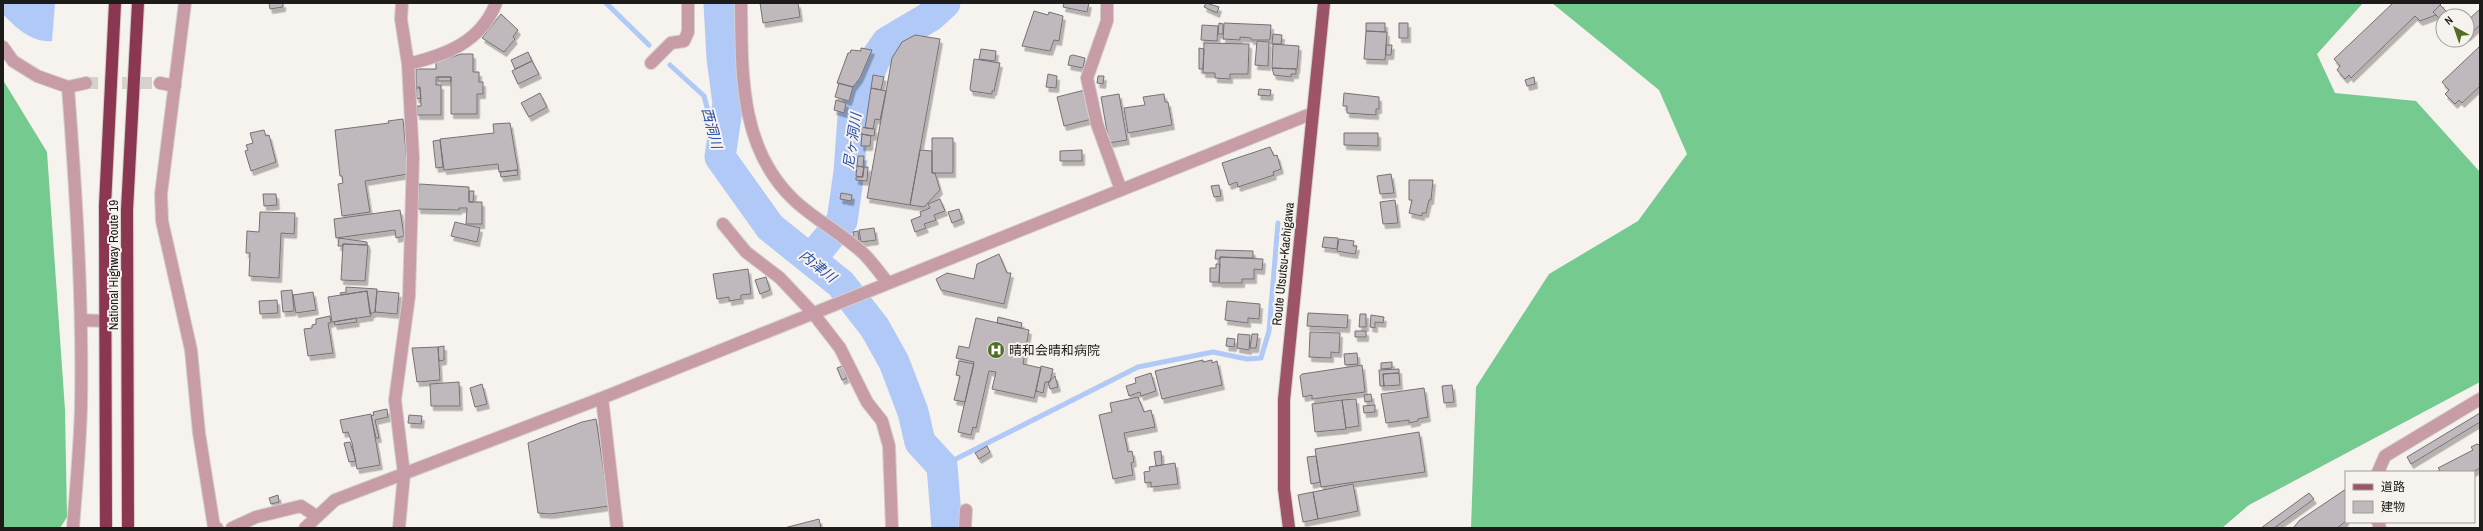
<svg xmlns="http://www.w3.org/2000/svg" width="2483" height="531" viewBox="0 0 2483 531" font-family="'Archivo Narrow','Noto Sans JP',sans-serif">
<style>
.forest{fill:#75ca90}
.water{fill:#b0c9f7}
.lines{fill:none;stroke-linecap:round;stroke-linejoin:round}
.stream{stroke:#b0c9f7;stroke-width:5}
.river{stroke:#b0c9f7;stroke-width:31}
.building{fill:#bfb9bd;stroke:#767175;filter:url(#shadow)}
.minor-tunnel{stroke:#d5d2cd;stroke-width:12;stroke-dasharray:12 6;stroke-linecap:butt}
.minor-casing{stroke:#d3d0cb;stroke-width:14}
.major-casing{stroke:#d3d0cb;stroke-width:14}
.highway-casing{stroke:#d3d0cb;stroke-width:14}
.minor{stroke:#c89ca7;stroke-width:12}
.major{stroke:#9d5368;stroke-width:12}
.highway{stroke:#8b3752;stroke-width:12}
.labels{text-anchor:middle;dominant-baseline:central;stroke-width:4;stroke-linejoin:round;paint-order:stroke}
.street-label{font-size:13px;fill:#1c1b19;stroke:#f6f2ed}
.poi-label{font-size:13px;fill:#1c1b19;stroke:#f6f2ed;text-anchor:start}
.water-label{font-size:14px;font-style:italic;fill:#264ea6;stroke:#f6f2ed}
</style>
<defs>
<filter id="shadow"><feDropShadow dx="2.5" dy="4.5" stdDeviation="0" flood-color="#0004"/></filter>
</defs>
<rect width="100%" height="100%" fill="#f6f2ed"/>
<path class="forest" d="M 1552,3 L 2363,3 L 2317,54 L 2335,93 L 2416,101 L 2480,172 L 2480,382 L 2249,505 L 2222,528 L 1471,528 L 1476,387 L 1549,274 L 1638,221 L 1687,154 L 1659,90 Z
M 3,80 L 47,152 L 65,410 L 67,517 L 60,528 L 3,528 Z"/>
<path class="water" d="M 3,3 L 55,3 L 52,41 C 32,43 16,28 3,14 Z"/>
<g class="lines">
<path class="stream" d="M 606,3 L 649,45
M 670,65 L 704,96 L 720,157
M 942,466 L 1138,367 L 1213,352 L 1247,359 L 1261,358 L 1269,331 L 1278,223"/>
<path class="river" d="M 719,3 L 722,58 L 728,103 L 720,157 L 770,227 L 841,284 L 875,328 L 894,362 L 913,412 L 920,442 L 942,466 L 947,528
M 811,259 L 842,221 L 849,172 L 853,117 L 874,61 L 887,42 L 931,16 L 945,3"/>
</g>
<path class="building" d="M 269,3 L 283,3 L 283,7 L 270,9 Z
M 760,3 L 798,3 L 800,17 L 763,23 Z
M 1064,3 L 1089,3 L 1087,12 L 1063,7 Z
M 1206,3 L 1219,7 L 1217,13 L 1204,7 Z
M 2393,3 L 2442,3 L 2433,12 L 2436,15 L 2420,21 L 2415,16 L 2351,78 L 2349,75 L 2345,79 L 2337,70 L 2340,66 L 2334,59 Z
M 2440,5 L 2451,16 L 2443,16 L 2443,22 L 2433,12 Z
M 2480,9 L 2480,25 L 2467,37 L 2467,21 Z
M 1034,11 L 1048,15 L 1049,12 L 1063,16 L 1059,41 L 1054,40 L 1050,51 L 1022,46 Z
M 501,14 L 518,30 L 513,37 L 515,39 L 504,52 L 482,38 Z
M 1219,23 L 1223,24 L 1223,34 L 1218,34 Z
M 1224,23 L 1271,25 L 1270,40 L 1251,40 L 1251,38 L 1240,37 L 1240,40 L 1223,39 Z
M 1366,23 L 1385,23 L 1385,32 L 1366,31 Z
M 1399,23 L 1408,23 L 1408,38 L 1399,38 Z
M 1202,25 L 1218,26 L 1217,41 L 1201,40 Z
M 1366,31 L 1387,32 L 1385,60 L 1364,59 Z
M 1273,34 L 1282,35 L 1281,44 L 1272,44 Z
M 915,35 L 940,39 L 910,205 L 867,198 L 892,58 L 902,42 Z
M 1257,41 L 1269,42 L 1268,66 L 1255,65 Z
M 1204,43 L 1249,44 L 1248,74 L 1230,74 L 1230,79 L 1215,78 L 1215,73 L 1203,73 Z
M 1273,44 L 1299,46 L 1297,69 L 1272,68 Z
M 1386,45 L 1392,45 L 1391,55 L 1386,55 Z
M 2480,46 L 2480,86 L 2462,103 L 2459,100 L 2455,104 L 2445,94 L 2449,90 L 2442,82 Z
M 861,48 L 872,50 L 860,78 L 853,87 L 837,83 L 848,53 L 850,53 L 851,50 L 861,51 Z
M 1199,48 L 1204,49 L 1203,69 L 1199,69 Z
M 981,49 L 996,51 L 995,61 L 979,59 Z
M 528,52 L 532,61 L 515,69 L 511,60 Z
M 461,54 L 473,54 L 473,72 L 479,72 L 479,82 L 483,82 L 483,94 L 477,94 L 477,114 L 451,114 L 451,77 L 436,77 L 436,85 L 441,85 L 441,115 L 417,115 L 417,106 L 421,106 L 420,87 L 416,87 L 416,69 L 436,69 L 436,62 Z
M 1073,55 L 1085,58 L 1083,68 L 1068,65 L 1070,56 Z
M 974,59 L 1000,63 L 994,91 L 992,91 L 992,94 L 971,91 L 970,89 Z
M 532,61 L 539,74 L 518,84 L 512,71 Z
M 1272,68 L 1296,69 L 1296,74 L 1291,74 L 1291,77 L 1274,75 Z
M 1048,74 L 1057,76 L 1056,88 L 1046,87 Z
M 873,75 L 884,77 L 881,90 L 871,88 Z
M 1098,76 L 1104,76 L 1103,84 L 1097,83 Z
M 438,77 L 451,77 L 451,81 L 438,81 Z
M 1534,77 L 1535,84 L 1527,86 L 1525,80 Z
M 839,83 L 853,87 L 849,101 L 835,97 Z
M 416,88 L 420,88 L 421,99 L 416,98 Z
M 871,88 L 886,91 L 880,120 L 875,119 L 873,129 L 865,128 Z
M 1259,89 L 1271,90 L 1270,96 L 1258,95 Z
M 1085,90 L 1092,119 L 1064,126 L 1057,97 Z
M 540,93 L 547,107 L 529,117 L 521,103 Z
M 1344,93 L 1379,97 L 1379,109 L 1376,109 L 1376,115 L 1347,113 L 1347,106 L 1343,106 Z
M 1119,94 L 1127,140 L 1109,143 L 1101,97 Z
M 1164,94 L 1165,102 L 1168,102 L 1172,125 L 1128,133 L 1124,108 L 1145,105 L 1143,97 Z
M 836,100 L 846,103 L 844,113 L 834,110 Z
M 403,119 L 408,174 L 365,181 L 370,212 L 342,216 L 338,184 L 343,183 L 342,176 L 340,176 L 335,130 L 389,123 L 388,121 Z
M 510,123 L 518,170 L 499,172 L 498,164 L 444,170 L 440,139 L 494,133 L 493,124 Z
M 862,127 L 875,129 L 874,136 L 861,134 Z
M 264,130 L 266,136 L 269,135 L 276,162 L 251,171 L 245,151 L 248,150 L 246,145 L 253,143 L 250,133 Z
M 1344,133 L 1378,133 L 1378,146 L 1344,145 Z
M 862,134 L 871,136 L 870,146 L 861,146 Z
M 932,138 L 953,138 L 953,173 L 932,173 Z
M 440,140 L 443,167 L 436,168 L 433,141 Z
M 1270,147 L 1274,156 L 1277,155 L 1281,169 L 1273,172 L 1274,175 L 1238,187 L 1237,182 L 1229,185 L 1222,163 Z
M 920,150 L 932,151 L 932,173 L 935,173 L 940,190 L 924,207 L 910,205 Z
M 1082,150 L 1082,161 L 1060,161 L 1060,151 Z
M 858,156 L 864,156 L 863,167 L 857,166 Z
M 857,166 L 864,167 L 862,177 L 856,176 Z
M 864,167 L 868,167 L 867,181 L 856,180 L 856,177 L 863,177 Z
M 517,170 L 518,175 L 501,177 L 500,172 Z
M 1391,174 L 1394,193 L 1380,194 L 1377,176 Z
M 1409,180 L 1433,180 L 1431,200 L 1429,200 L 1426,213 L 1422,213 L 1422,216 L 1409,213 L 1412,200 L 1409,200 Z
M 419,184 L 469,187 L 469,202 L 482,202 L 482,224 L 466,224 L 467,208 L 459,208 L 459,210 L 418,209 Z
M 1219,185 L 1221,196 L 1214,197 L 1211,186 Z
M 469,191 L 474,191 L 473,202 L 469,202 Z
M 841,193 L 852,195 L 851,201 L 840,199 Z
M 263,194 L 276,194 L 277,205 L 264,206 Z
M 940,199 L 945,211 L 934,215 L 936,220 L 924,224 L 926,228 L 915,232 L 911,220 L 921,216 L 920,212 L 930,208 L 928,204 Z
M 1395,200 L 1398,223 L 1383,224 L 1380,202 Z
M 959,209 L 962,219 L 952,223 L 948,212 Z
M 400,210 L 404,236 L 396,238 L 395,230 L 336,238 L 334,219 Z
M 260,212 L 295,213 L 294,234 L 281,233 L 279,278 L 249,276 L 250,253 L 246,253 L 247,231 L 259,232 Z
M 455,222 L 480,228 L 477,242 L 451,236 Z
M 874,228 L 876,240 L 861,242 L 859,230 Z
M 858,231 L 859,240 L 854,241 L 853,232 Z
M 1324,237 L 1338,238 L 1337,249 L 1322,247 Z
M 339,238 L 367,242 L 367,245 L 343,244 L 343,246 L 338,246 Z
M 1339,239 L 1354,241 L 1353,246 L 1357,246 L 1355,254 L 1337,251 Z
M 343,244 L 368,245 L 365,281 L 341,280 Z
M 1216,250 L 1253,251 L 1253,258 L 1220,257 L 1220,259 L 1215,259 Z
M 999,254 L 1007,273 L 1011,273 L 1004,304 L 941,290 L 936,279 L 947,273 L 974,279 L 977,264 Z
M 1220,257 L 1263,259 L 1262,270 L 1254,269 L 1254,279 L 1242,279 L 1242,283 L 1219,283 Z
M 1216,264 L 1220,264 L 1219,282 L 1210,282 L 1210,268 L 1216,268 Z
M 748,269 L 751,294 L 741,295 L 741,299 L 729,301 L 729,297 L 717,299 L 713,274 Z
M 766,277 L 770,290 L 760,294 L 755,280 Z
M 346,287 L 377,289 L 375,312 L 370,314 L 367,291 L 341,295 L 340,293 L 346,292 Z
M 292,290 L 294,311 L 283,312 L 281,291 Z
M 367,291 L 371,316 L 332,322 L 328,297 Z
M 377,291 L 399,293 L 397,314 L 375,312 Z
M 313,292 L 316,310 L 296,313 L 293,295 Z
M 277,300 L 278,313 L 260,314 L 259,301 Z
M 1227,301 L 1260,304 L 1259,319 L 1248,318 L 1248,323 L 1225,320 Z
M 1308,313 L 1348,315 L 1347,328 L 1307,326 Z
M 1360,314 L 1366,314 L 1366,327 L 1359,327 Z
M 1371,315 L 1384,317 L 1383,323 L 1375,322 L 1375,328 L 1370,327 Z
M 330,316 L 331,323 L 328,323 L 333,353 L 308,356 L 304,329 L 312,328 L 312,325 L 316,324 L 316,319 Z
M 998,317 L 1022,323 L 1021,328 L 997,323 Z
M 356,318 L 357,322 L 335,325 L 334,322 Z
M 976,318 L 1029,330 L 1023,364 L 1041,368 L 1034,398 L 992,389 L 996,372 L 989,371 L 976,428 L 973,427 L 971,435 L 958,432 L 974,362 L 956,358 L 959,346 L 969,348 Z
M 1355,331 L 1366,331 L 1366,337 L 1355,337 Z
M 1310,332 L 1340,333 L 1339,353 L 1331,352 L 1331,358 L 1309,357 Z
M 1238,334 L 1250,335 L 1249,350 L 1237,348 Z
M 1252,334 L 1258,334 L 1256,348 L 1250,348 Z
M 1227,338 L 1235,339 L 1234,347 L 1226,346 Z
M 444,346 L 444,360 L 439,361 L 438,347 Z
M 438,347 L 440,380 L 417,382 L 412,348 Z
M 1357,353 L 1358,364 L 1345,365 L 1344,354 Z
M 1203,360 L 1203,362 L 1212,360 L 1212,363 L 1217,361 L 1222,385 L 1162,399 L 1155,371 Z
M 959,361 L 974,364 L 965,402 L 954,400 L 960,376 L 956,375 Z
M 1392,362 L 1392,368 L 1381,369 L 1381,363 Z
M 1362,365 L 1365,392 L 1312,399 L 1312,395 L 1303,397 L 1300,376 L 1302,374 Z
M 842,366 L 847,378 L 842,380 L 837,368 Z
M 1041,366 L 1053,369 L 1050,382 L 1045,382 L 1043,393 L 1036,391 Z
M 1399,369 L 1399,373 L 1383,374 L 1384,386 L 1380,386 L 1379,370 Z
M 1151,373 L 1156,391 L 1141,396 L 1140,392 L 1129,396 L 1126,386 L 1136,383 L 1135,378 Z
M 1399,373 L 1400,385 L 1384,386 L 1383,374 Z
M 1055,376 L 1058,387 L 1050,389 L 1048,382 Z
M 459,382 L 460,406 L 431,406 L 430,384 Z
M 482,384 L 487,404 L 475,407 L 470,388 Z
M 1452,385 L 1454,402 L 1444,403 L 1442,386 Z
M 1424,388 L 1428,417 L 1418,419 L 1418,421 L 1409,423 L 1409,420 L 1386,423 L 1381,394 Z
M 1371,394 L 1372,401 L 1365,402 L 1364,395 Z
M 1138,397 L 1144,412 L 1151,410 L 1155,427 L 1124,433 L 1128,452 L 1132,451 L 1134,462 L 1131,463 L 1133,475 L 1113,479 L 1099,415 L 1112,412 L 1110,403 Z
M 1356,399 L 1359,426 L 1346,428 L 1342,400 Z
M 1342,400 L 1346,429 L 1315,432 L 1312,404 Z
M 1375,405 L 1375,412 L 1364,413 L 1363,406 Z
M 387,409 L 388,417 L 375,420 L 379,438 L 376,438 L 371,416 L 374,415 L 373,412 Z
M 2480,413 L 2480,422 L 2411,464 L 2407,457 Z
M 371,414 L 380,465 L 357,469 L 352,443 L 348,432 L 343,433 L 340,420 Z
M 409,415 L 422,416 L 421,424 L 408,423 Z
M 596,419 L 609,506 L 550,514 L 538,513 L 528,443 L 582,422 Z
M 1419,432 L 1425,472 L 1321,487 L 1315,449 Z
M 350,442 L 356,461 L 349,462 L 344,443 Z
M 2477,444 L 2480,445 L 2480,468 L 2473,472 L 2436,472 L 2440,470 L 2438,468 L 2473,450 L 2471,447 Z
M 987,446 L 990,452 L 979,459 L 975,453 Z
M 1161,451 L 1162,465 L 1156,466 L 1154,452 Z
M 1316,456 L 1320,482 L 1311,484 L 1307,457 Z
M 1175,463 L 1178,484 L 1151,487 L 1151,482 L 1145,483 L 1144,472 L 1150,471 L 1149,467 Z
M 1353,484 L 1358,511 L 1318,519 L 1313,492 Z
M 2346,489 L 2346,521 L 2337,528 L 2293,528 L 2300,520 Z
M 1313,492 L 1318,519 L 1303,522 L 1298,495 Z
M 2309,493 L 2314,499 L 2274,528 L 2261,528 Z
M 278,495 L 279,502 L 271,504 L 269,498 Z
M 819,519 L 821,528 L 784,528 Z"/>
<g class="lines">
<path class="minor-tunnel" d="M 86,83 L 160,83"/>
<g class="minor-casing">
<path id="minor" d="M 185,3 L 161,194 L 162,221 L 191,350 L 199,433 L 214,527 L 217,528
M 741,3 C 742,73 739,148 794,200 C 815,220 843,234 864,254 C 872,262 880,273 887,282
M 1107,3 L 1107,21 L 1087,78 L 1097,124 L 1121,190
M 3,47 L 13,61 L 37,76 L 68,87 L 86,83
M 651,63 L 671,43 L 684,41 L 688,32 L 688,3
M 408,64 C 446,55 481,42 496,3
M 160,83 L 175,86
M 68,87 C 76,194 83,301 81,407 C 80,447 76,488 73,528
M 723,224 L 746,252 L 780,278 L 813,313 L 840,348 L 867,402 L 882,421 L 889,446 L 892,528
M 81,320 L 105,321
M 602,398 L 617,528
M 2378,472 L 2385,456 L 2480,399
M 2378,522 L 2380,528
M 232,528 L 256,517 L 301,506 L 316,516
M 305,528 L 335,500 L 602,398 L 1313,113
M 399,528 L 404,474 L 395,400 L 409,296 L 413,158 L 408,64 L 401,19 L 402,3
M 965,528 L 966,510"/>
</g>
<g class="major-casing">
<path id="major" d="M 1289,528 L 1284,489 L 1284,400 L 1324,3"/>
</g>
<g class="highway-casing">
<path id="highway" d="M 106,528 L 105,205 L 115,3
M 128,528 L 127,210 L 138,3"/>
</g>
<use href="#minor" class="minor"/>
<use href="#major" class="major"/>
<use href="#highway" class="highway"/>
</g>
<defs>
<g id="hospital-disc" transform="scale(0.9)"><circle r="9.5" fill="#506f25" stroke="#f6f2ed"/><path d="M-5-5h3v3.5h4V-5h3V5h-3V1.5h-4V5h-3Z" fill="#fff"/></g>
</defs>
<g fill-rule="evenodd">
<use href="#hospital-disc" x="996" y="350"/>
</g>
<g class="labels">
<g class="street-label">
<text transform="translate(1283 264) rotate(-84)">Route Utsutsu-Kachigawa</text>
<text transform="translate(113 265) rotate(-90)">National Highway Route 19</text>
</g>
<g class="poi-label">
<text x="1009" y="350">晴和会晴和病院</text>
</g>
<g class="water-label">
<text transform="translate(712 128) rotate(75)">西洞川</text>
<text transform="translate(852 141) rotate(-82)">尼ヶ洞川</text>
<text transform="translate(818 266) rotate(39)">内津川</text>
</g>
</g>
<rect width="2483" height="531" fill="none" stroke="#1c1b19" stroke-width="8"/>
<rect x="2345" y="471" width="130" height="52" fill="#f6f2ed" stroke="#9f9c98"/>
<rect x="2353" y="484" width="20" height="6" fill="#9d5368" stroke="#9f9c98"/>
<text x="2381" y="491" font-size="12" fill="#1c1b19">道路</text>
<rect x="2353" y="501" width="20" height="12" fill="#bfb9bd" stroke="#9f9c98"/>
<text x="2381" y="511" font-size="12" fill="#1c1b19">建物</text>
<g transform="translate(2455 28) rotate(320)"><circle r="19" fill="#f6f2ed" stroke="#9f9c98"/>
<path d="M0-3L7 15L0 10L-7 15Z" fill="#506f25"/>
<text y="-6" font-size="11" font-weight="bold" text-anchor="middle" fill="#1c1b19">N</text>
</g>
</svg>
